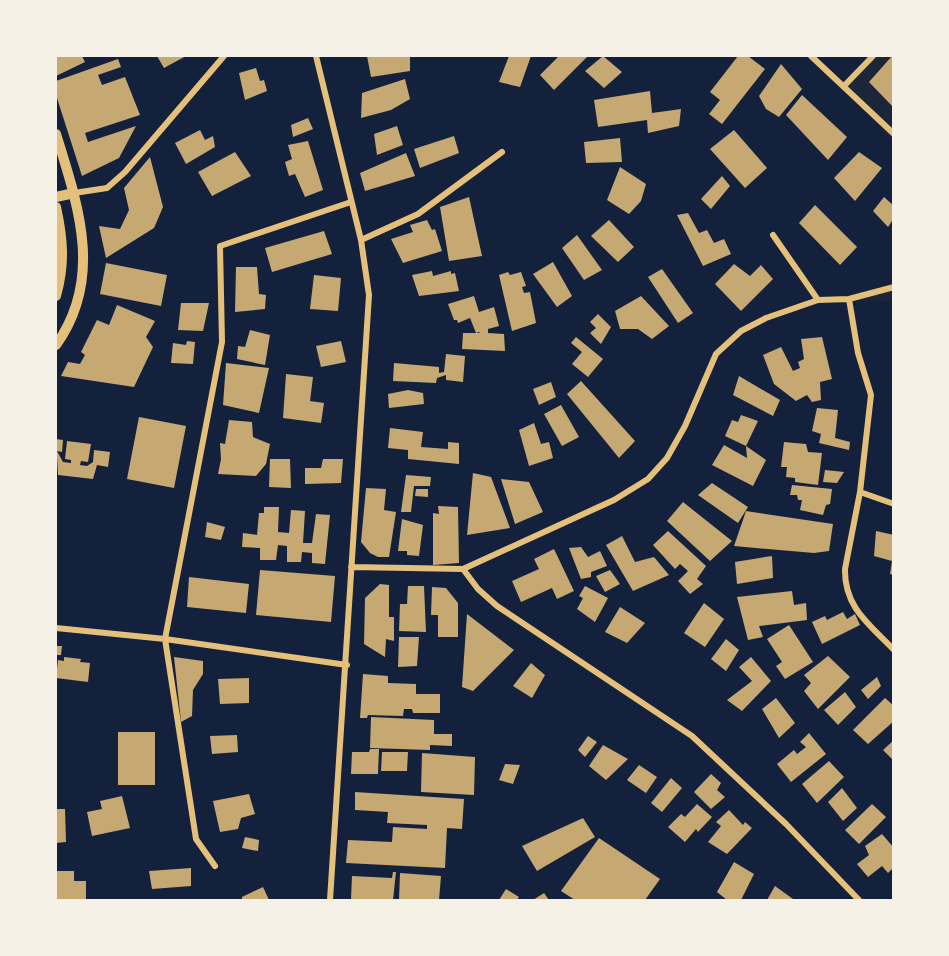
<svg xmlns="http://www.w3.org/2000/svg" width="949" height="956" viewBox="0 0 949 956" font-family="'Asap Condensed',sans-serif">
<style>
.green{fill:#1d2539}
.building{fill:#c6a872}
.lines{fill:none;stroke-linecap:round;stroke-linejoin:round}
.minor{stroke:#e5c07b;stroke-width:6}
.trunk{stroke:#e5c07b;stroke-width:10}
</style>
<rect width="100%" height="100%" fill="#14213d"/>
<path class="green" d="M 870,56 L 893,56 L 893,142 L 843,83 Z
M 893,289 L 893,302 L 849,299 Z"/>
<path class="building" d="M 56,56 L 82,56 L 85,62 L 56,76 Z
M 157,56 L 186,56 L 164,68 Z
M 367,56 L 410,56 L 410,71 L 371,77 Z
M 509,56 L 531,56 L 520,87 L 499,82 Z
M 559,56 L 588,56 L 554,90 L 540,75 Z
M 603,56 L 622,72 L 604,88 L 585,71 Z
M 738,56 L 748,56 L 765,69 L 722,124 L 709,114 L 720,100 L 710,92 Z
M 892,56 L 894,57 L 894,108 L 869,82 Z
M 118,59 L 121,67 L 98,75 L 102,85 L 125,77 L 140,115 L 85,133 L 88,142 L 136,126 L 119,158 L 82,176 L 56,95 L 56,81 Z
M 781,64 L 802,89 L 779,117 L 766,109 L 759,96 Z
M 256,68 L 260,81 L 264,80 L 267,91 L 245,100 L 239,73 Z
M 405,79 L 410,99 L 391,110 L 361,118 L 362,93 Z
M 650,91 L 652,113 L 681,109 L 679,126 L 648,133 L 647,120 L 598,127 L 594,100 Z
M 802,95 L 847,137 L 828,160 L 786,115 Z
M 308,118 L 313,129 L 293,137 L 291,125 Z
M 397,126 L 403,145 L 377,155 L 374,134 Z
M 200,130 L 205,140 L 213,136 L 215,147 L 186,164 L 175,143 Z
M 734,130 L 767,168 L 745,188 L 710,149 Z
M 454,136 L 459,153 L 420,168 L 414,149 Z
M 620,138 L 622,162 L 586,163 L 584,142 Z
M 308,141 L 323,190 L 305,197 L 295,174 L 289,176 L 285,162 L 292,159 L 288,145 Z
M 235,152 L 251,176 L 212,196 L 198,172 Z
M 859,152 L 882,168 L 855,201 L 834,178 Z
M 406,153 L 415,176 L 365,191 L 360,173 Z
M 150,157 L 163,207 L 154,228 L 106,258 L 99,226 L 120,229 L 129,210 L 124,188 Z
M 620,167 L 646,184 L 641,201 L 629,214 L 607,200 Z
M 722,176 L 730,186 L 711,209 L 701,199 Z
M 469,197 L 482,256 L 449,261 L 440,207 Z
M 884,197 L 894,206 L 894,218 L 888,227 L 873,211 Z
M 815,205 L 857,247 L 840,265 L 799,223 Z
M 688,213 L 699,233 L 707,230 L 714,243 L 724,239 L 731,254 L 703,266 L 677,215 Z
M 427,220 L 432,230 L 435,229 L 442,251 L 403,263 L 391,239 L 413,232 L 410,225 Z
M 609,220 L 634,247 L 618,262 L 591,236 Z
M 324,231 L 332,254 L 272,272 L 265,248 Z
M 577,235 L 602,270 L 584,280 L 562,248 Z
M 553,262 L 572,296 L 557,307 L 533,274 Z
M 106,263 L 167,275 L 161,306 L 100,294 Z
M 734,264 L 750,276 L 761,265 L 773,279 L 741,311 L 715,284 Z
M 236,267 L 257,267 L 259,294 L 266,295 L 265,309 L 235,312 Z
M 662,269 L 693,313 L 678,323 L 648,277 Z
M 432,271 L 433,276 L 451,271 L 451,274 L 455,273 L 459,291 L 419,296 L 412,275 Z
M 508,272 L 510,275 L 521,272 L 526,286 L 522,287 L 524,293 L 530,292 L 536,323 L 512,331 L 499,275 Z
M 314,275 L 341,278 L 338,311 L 310,309 Z
M 474,296 L 479,312 L 494,307 L 499,326 L 488,329 L 488,333 L 504,334 L 505,351 L 462,349 L 463,333 L 480,333 L 479,332 L 476,333 L 470,318 L 458,323 L 457,320 L 454,320 L 448,304 Z
M 641,296 L 669,326 L 652,339 L 638,329 L 620,329 L 615,311 Z
M 181,303 L 209,303 L 203,331 L 178,330 Z
M 117,305 L 155,321 L 146,337 L 153,347 L 134,387 L 61,376 L 68,362 L 80,364 L 85,355 L 81,352 L 97,320 L 109,325 Z
M 598,314 L 611,327 L 601,344 L 590,333 L 596,328 L 590,322 Z
M 250,330 L 270,335 L 265,365 L 237,359 L 238,346 L 245,347 Z
M 576,337 L 603,359 L 588,377 L 572,364 L 582,352 L 571,343 Z
M 822,337 L 832,379 L 820,382 L 821,400 L 812,402 L 807,395 L 796,401 L 774,384 L 763,355 L 781,347 L 793,371 L 800,368 L 798,362 L 804,359 L 801,339 Z
M 187,341 L 195,342 L 193,364 L 171,363 L 173,343 L 186,345 Z
M 341,341 L 346,362 L 321,367 L 316,346 Z
M 446,354 L 465,356 L 463,382 L 446,380 L 446,375 L 437,378 L 436,383 L 393,381 L 394,363 L 439,367 L 439,373 L 444,372 Z
M 226,363 L 269,368 L 259,413 L 223,405 Z
M 286,374 L 313,377 L 310,401 L 324,403 L 321,423 L 283,418 Z
M 739,376 L 780,400 L 773,416 L 733,395 Z
M 581,381 L 635,441 L 619,458 L 567,394 Z
M 551,382 L 556,397 L 539,405 L 533,389 Z
M 408,390 L 423,393 L 424,404 L 389,408 L 388,394 Z
M 561,405 L 579,437 L 562,446 L 544,414 Z
M 817,408 L 838,410 L 835,438 L 850,442 L 849,450 L 819,443 L 821,434 L 812,431 Z
M 741,415 L 758,421 L 746,446 L 725,436 L 732,420 L 738,422 Z
M 139,417 L 186,426 L 174,488 L 127,479 Z
M 229,420 L 252,422 L 253,437 L 270,444 L 266,464 L 256,476 L 218,474 L 221,459 L 220,443 L 225,444 Z
M 534,423 L 541,444 L 549,442 L 553,458 L 529,466 L 519,430 Z
M 390,428 L 423,432 L 421,447 L 448,449 L 448,442 L 459,443 L 459,464 L 408,459 L 408,450 L 388,448 Z
M 56,439 L 63,440 L 62,452 L 57,451 L 63,462 L 71,463 L 71,460 L 65,459 L 67,441 L 91,444 L 88,462 L 81,461 L 80,465 L 87,466 L 93,462 L 94,450 L 110,452 L 108,467 L 97,465 L 93,479 L 58,475 Z
M 784,442 L 806,444 L 808,452 L 822,453 L 818,485 L 795,482 L 795,478 L 786,477 L 787,467 L 781,467 Z
M 724,445 L 747,458 L 746,446 L 766,460 L 753,486 L 712,465 Z
M 270,459 L 290,459 L 291,488 L 269,487 Z
M 323,459 L 343,459 L 341,483 L 305,484 L 305,468 L 321,468 Z
M 825,470 L 844,472 L 837,483 L 823,482 Z
M 473,473 L 491,477 L 510,528 L 467,535 Z
M 406,475 L 431,477 L 430,486 L 414,486 L 411,512 L 401,512 Z
M 501,479 L 529,482 L 543,512 L 515,524 Z
M 712,483 L 748,507 L 738,523 L 698,495 Z
M 792,485 L 832,489 L 830,504 L 826,505 L 823,515 L 800,510 L 802,500 L 798,500 L 797,495 L 790,495 Z
M 366,488 L 386,489 L 384,510 L 396,512 L 389,557 L 378,557 L 370,553 L 361,542 Z
M 416,489 L 428,489 L 428,497 L 415,496 Z
M 683,502 L 732,541 L 710,561 L 667,521 Z
M 438,506 L 458,507 L 459,563 L 433,565 L 433,513 L 439,514 Z
M 264,507 L 279,507 L 278,532 L 289,533 L 291,510 L 305,511 L 303,543 L 312,543 L 316,514 L 330,515 L 325,564 L 312,563 L 312,553 L 302,552 L 301,562 L 287,562 L 287,546 L 278,545 L 276,560 L 260,560 L 260,548 L 242,547 L 243,533 L 257,535 L 259,513 L 264,513 Z
M 746,511 L 833,524 L 829,551 L 814,553 L 734,546 Z
M 402,519 L 423,525 L 419,556 L 407,555 L 407,551 L 398,551 Z
M 207,522 L 225,527 L 221,540 L 205,537 Z
M 668,531 L 706,566 L 697,579 L 703,584 L 690,594 L 678,581 L 688,571 L 680,564 L 675,569 L 653,545 Z
M 876,531 L 894,535 L 894,575 L 890,574 L 892,561 L 874,556 Z
M 622,536 L 635,562 L 654,557 L 669,575 L 633,591 L 606,545 Z
M 581,547 L 588,557 L 600,551 L 607,566 L 591,572 L 591,577 L 581,579 L 569,548 Z
M 554,549 L 574,591 L 557,599 L 552,588 L 521,602 L 512,581 L 539,569 L 534,559 Z
M 772,556 L 773,578 L 737,584 L 735,562 Z
M 260,570 L 335,576 L 331,622 L 256,615 Z
M 610,570 L 620,584 L 605,592 L 596,576 Z
M 189,577 L 249,584 L 246,613 L 187,607 Z
M 380,584 L 389,585 L 389,617 L 394,617 L 394,641 L 386,639 L 385,657 L 364,644 L 365,598 Z
M 408,586 L 424,586 L 426,632 L 399,631 L 400,604 L 407,604 Z
M 585,586 L 608,598 L 595,622 L 577,609 L 583,598 L 579,596 Z
M 432,587 L 446,588 L 458,603 L 458,637 L 438,637 L 438,615 L 431,615 Z
M 792,591 L 794,605 L 806,603 L 807,620 L 759,626 L 763,637 L 748,640 L 737,597 Z
M 704,603 L 724,619 L 705,647 L 684,633 Z
M 620,607 L 645,623 L 627,643 L 605,632 Z
M 843,612 L 847,619 L 855,614 L 860,625 L 822,644 L 812,622 L 825,616 L 827,620 Z
M 467,614 L 514,650 L 473,691 L 462,687 Z
M 789,625 L 813,662 L 785,679 L 776,666 L 782,662 L 767,639 Z
M 399,637 L 419,637 L 417,666 L 398,667 Z
M 726,639 L 739,650 L 726,671 L 711,659 Z
M 56,646 L 62,646 L 61,655 L 56,655 Z
M 828,656 L 850,677 L 818,709 L 804,691 L 811,683 L 804,675 Z
M 64,657 L 81,659 L 80,662 L 90,663 L 88,682 L 56,678 L 58,660 L 64,661 Z
M 174,657 L 203,661 L 203,674 L 193,690 L 192,716 L 181,722 Z
M 751,657 L 771,681 L 742,711 L 727,700 L 752,681 L 739,667 Z
M 531,663 L 545,675 L 532,698 L 513,686 Z
M 363,674 L 388,676 L 388,683 L 416,684 L 416,694 L 440,694 L 440,713 L 413,713 L 412,709 L 404,709 L 403,716 L 368,715 L 367,718 L 360,718 Z
M 877,677 L 881,686 L 868,699 L 861,690 Z
M 249,678 L 249,703 L 220,704 L 218,679 Z
M 845,692 L 856,707 L 838,725 L 824,710 Z
M 776,698 L 795,723 L 779,738 L 762,709 Z
M 885,698 L 894,706 L 894,721 L 868,744 L 853,730 Z
M 371,717 L 434,720 L 434,734 L 452,734 L 452,746 L 430,745 L 430,750 L 370,748 Z
M 118,732 L 155,732 L 155,785 L 118,785 Z
M 809,733 L 826,754 L 791,782 L 777,764 L 794,750 L 797,754 L 806,747 L 800,742 Z
M 237,735 L 238,752 L 212,754 L 210,736 Z
M 588,736 L 597,742 L 585,757 L 578,750 Z
M 894,740 L 894,761 L 883,750 Z
M 603,745 L 628,759 L 606,780 L 589,766 Z
M 370,749 L 379,749 L 378,774 L 351,774 L 352,752 L 369,752 Z
M 382,752 L 408,752 L 407,771 L 381,771 Z
M 422,753 L 475,757 L 474,795 L 421,792 Z
M 829,761 L 844,777 L 817,803 L 802,784 Z
M 505,764 L 520,765 L 513,784 L 499,780 Z
M 639,765 L 657,777 L 646,793 L 627,780 Z
M 711,774 L 721,783 L 717,790 L 725,797 L 711,809 L 694,792 Z
M 671,778 L 682,788 L 662,812 L 651,803 Z
M 842,788 L 857,808 L 843,821 L 828,802 Z
M 355,792 L 464,799 L 462,829 L 447,828 L 445,868 L 346,863 L 348,840 L 392,842 L 393,827 L 427,829 L 427,825 L 387,823 L 388,812 L 355,810 Z
M 249,794 L 255,814 L 241,818 L 238,829 L 220,832 L 213,801 Z
M 122,796 L 130,828 L 92,836 L 87,812 L 102,809 L 100,801 Z
M 697,804 L 712,817 L 698,832 L 696,829 L 685,842 L 668,827 L 681,814 L 685,817 Z
M 872,804 L 886,817 L 859,844 L 845,830 Z
M 56,809 L 65,809 L 66,842 L 56,843 Z
M 729,810 L 743,825 L 745,822 L 752,828 L 727,854 L 708,842 L 721,826 L 716,822 Z
M 583,818 L 595,837 L 537,871 L 522,846 Z
M 882,834 L 894,848 L 894,867 L 888,873 L 882,866 L 868,877 L 857,864 L 869,855 L 865,846 Z
M 245,837 L 259,840 L 258,851 L 242,848 Z
M 599,838 L 660,879 L 645,900 L 575,900 L 561,891 Z
M 734,862 L 754,874 L 741,900 L 727,900 L 717,892 Z
M 191,868 L 191,886 L 152,889 L 149,871 Z
M 57,871 L 74,871 L 74,881 L 86,881 L 86,900 L 56,900 Z
M 393,872 L 396,872 L 393,900 L 351,899 L 352,876 L 392,878 Z
M 400,873 L 441,876 L 439,900 L 399,900 Z
M 775,886 L 793,899 L 791,900 L 767,900 Z
M 263,887 L 269,900 L 242,900 L 242,897 Z
M 506,889 L 519,897 L 517,900 L 499,900 Z
M 544,893 L 549,900 L 533,900 Z"/>
<g class="lines">
<path class="minor" d="M 316,56 L 361,240 L 369,295 L 330,900
M 811,56 L 894,134
M 844,86 L 873,56
M 74,193 L 107,188 L 125,172 L 224,56
M 773,235 L 818,300
M 361,240 L 418,214 L 502,152
M 849,299 L 858,353 L 871,395 L 860,492 L 845,569 C 844,607 869,624 894,650
M 860,492 L 894,504
M 351,567 L 463,569 L 614,500 L 648,479 L 667,458 L 685,426 L 716,354 L 741,331 L 766,318 L 818,300 L 849,299 L 894,287
M 463,569 L 478,589 L 497,606 L 692,736 L 786,824 L 859,900
M 56,628 L 165,639 L 347,665
M 215,866 L 196,839 L 165,639 L 222,342 L 220,246 L 351,202"/>
<path class="trunk" d="M 56,134 C 78,205 104,278 56,345
M 56,197 L 74,193
M 56,207 C 63,239 65,264 56,296"/>
</g>
<rect width="949" height="956" fill="none" stroke="#f6f1e7" stroke-width="114"/>
</svg>
